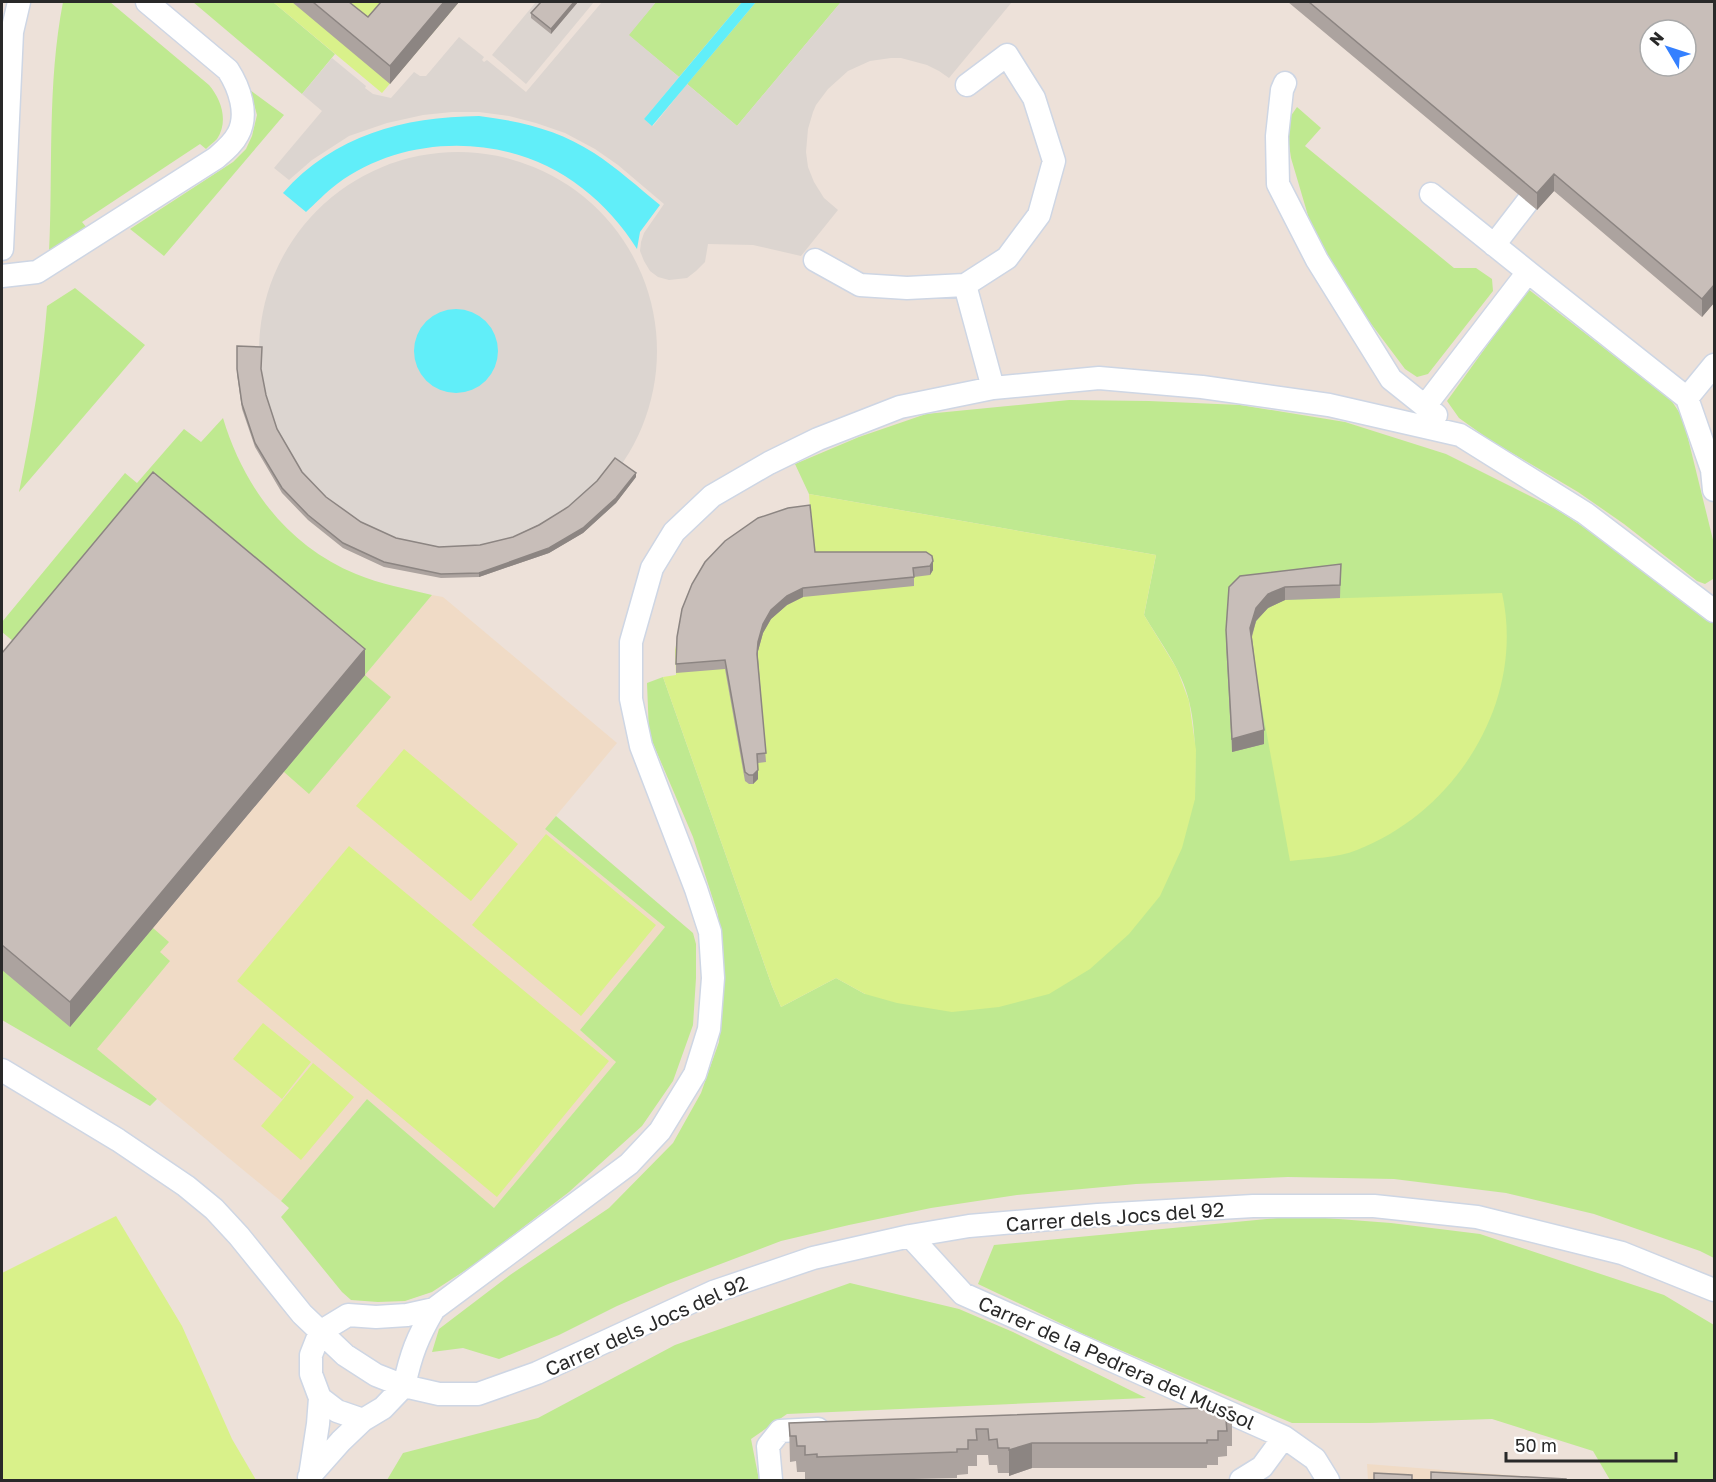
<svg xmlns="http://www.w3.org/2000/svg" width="1716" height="1482" viewBox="0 0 1716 1482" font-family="'Golos Text',sans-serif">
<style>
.education{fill:#f0dbc6}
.green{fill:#bfe990}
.pitch{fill:#d9f18a}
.plaza{fill:#dcd5d0}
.water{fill:#61eef9}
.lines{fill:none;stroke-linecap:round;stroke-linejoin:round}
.minor-casing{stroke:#ced6e4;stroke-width:25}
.minor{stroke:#fff;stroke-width:22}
.wall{fill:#aca39f}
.shaded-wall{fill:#8c8582}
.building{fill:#c8beb9;stroke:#8c8582;stroke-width:1.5;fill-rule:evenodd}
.labels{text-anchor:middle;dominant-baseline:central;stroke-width:4.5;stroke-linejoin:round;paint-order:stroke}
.street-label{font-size:20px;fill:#292929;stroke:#fff}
</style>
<rect width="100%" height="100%" fill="#ede1d9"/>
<path class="education" d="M 432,595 L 443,597 L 617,743 L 545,829 L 665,927 L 580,1030 L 617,1061 L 494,1208 L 367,1099 L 281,1201 L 70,1027 Z
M 1367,1464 L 1571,1480 L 1368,1480 Z"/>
<path class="green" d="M 63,2 L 110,2 L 209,85 C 221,99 229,121 217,139 C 214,142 209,146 206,149 L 200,144 L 82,222 L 87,228 L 49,252 C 53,169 47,84 63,2 Z
M 193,2 L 273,2 L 335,54 L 302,94 Z
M 656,2 L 742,2 L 679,77 L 628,35 Z
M 756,2 L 841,2 L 737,126 L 687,84 Z
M 250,90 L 284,115 L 164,256 L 130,229 L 233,162 L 246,149 L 252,136 L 257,115 Z
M 1297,107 L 1321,128 L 1305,146 L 1454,268 L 1476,268 L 1492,279 L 1493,291 L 1428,374 L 1417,377 L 1405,369 L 1339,281 L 1312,229 L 1291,158 L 1286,123 Z
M 75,288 L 145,345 L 19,492 C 32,430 42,369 47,306 Z
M 1528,289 L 1671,400 L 1683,418 L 1714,544 L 1714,576 L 1713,579 L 1705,584 L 1697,581 L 1624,524 L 1578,492 L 1490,440 L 1459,418 L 1447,401 Z
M 1069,400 L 1149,401 L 1240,405 L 1345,422 L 1446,454 L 1556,509 L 1638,563 L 1714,623 L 1714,1258 L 1700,1251 L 1594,1214 L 1506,1193 L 1394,1179 L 1288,1177 L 1136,1184 L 1017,1195 L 931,1208 L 849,1225 L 781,1241 L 668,1284 L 617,1306 L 559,1335 L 499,1359 L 463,1348 L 432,1352 L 439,1329 L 510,1275 L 609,1208 L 673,1143 L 701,1093 L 719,1042 L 723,993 L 718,915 L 693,837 L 649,734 L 647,683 L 663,677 L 772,986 L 781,1007 L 836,978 L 865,994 L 1195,799 C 1195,767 1197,733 1189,701 C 1182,670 1160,642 1144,615 L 1156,555 L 809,494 L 795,464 L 859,437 L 926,414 Z
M 223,418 C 244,488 288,546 356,574 C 380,584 407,589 432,595 L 365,675 L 391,697 L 309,794 L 284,772 L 25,651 L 2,632 L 2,622 L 125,473 L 137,483 L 184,429 L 201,442 Z
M 556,816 L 693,933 L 696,944 L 696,978 L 693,1025 L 673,1081 L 642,1126 L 569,1192 L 475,1264 L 432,1292 L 405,1301 L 378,1302 L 351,1300 L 342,1292 L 281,1217 L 289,1208 L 281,1201 L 367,1099 L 494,1208 L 616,1062 L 580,1030 L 665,927 L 545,829 Z
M 153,928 L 169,942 L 160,952 L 170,961 L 97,1049 L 157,1099 L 150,1106 L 2,1020 L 2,970 Z
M 1299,1216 L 1391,1223 L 1480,1234 L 1664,1295 L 1714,1325 L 1714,1480 L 1610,1480 L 1593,1451 L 1492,1419 L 1370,1423 L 1292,1423 L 1187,1379 L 1081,1333 L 978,1284 L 994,1245 Z
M 850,1283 L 959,1309 L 1013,1332 L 1146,1398 L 787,1414 L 751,1439 L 759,1480 L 387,1480 L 403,1453 L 538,1418 L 675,1345 Z"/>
<path class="pitch" d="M 273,2 L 459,2 L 382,93 Z
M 809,494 L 1156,555 L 1144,615 L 1177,669 L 1189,701 L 1196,750 L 1195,799 L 1182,848 L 1160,896 L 1129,934 L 1090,969 L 1049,994 L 999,1007 L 952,1012 L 897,1003 L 865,994 L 836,978 L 781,1007 L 772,986 L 663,677 L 676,675 L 675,650 L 680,628 L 810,510 Z
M 1502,593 C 1526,700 1457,811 1357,850 C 1337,858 1312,858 1290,861 L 1250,642 C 1257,615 1260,611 1285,600 Z
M 404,749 L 518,844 L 471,901 L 356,806 Z
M 546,834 L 656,925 L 581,1016 L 472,925 Z
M 349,846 L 609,1061 L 497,1197 L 237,981 Z
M 263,1023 L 311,1062 L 282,1099 L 233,1059 Z
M 313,1063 L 354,1097 L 301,1160 L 261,1126 Z
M 116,1216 L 182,1326 L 232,1439 L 256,1480 L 2,1480 L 2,1273 Z"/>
<path class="plaza" d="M 536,2 L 594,2 L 526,84 L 492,55 Z
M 602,2 L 656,2 L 629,35 L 679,77 L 644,119 L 653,126 L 687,84 L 737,126 L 841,2 L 1012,2 L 949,78 L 939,71 L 927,65 L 901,58 L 891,58 L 870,61 L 848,71 L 828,89 L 816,105 L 813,112 L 808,129 L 806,152 L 808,167 L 814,182 L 824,198 L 838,210 L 801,256 L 753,245 L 708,244 L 705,262 L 696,271 L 687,278 L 669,280 L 658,277 L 650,271 L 644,261 L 640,251 L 641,242 L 644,233 L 664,204 L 618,165 L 595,149 L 565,133 L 536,123 L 509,116 L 479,112 L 452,112 L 423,115 L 387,123 L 349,136 L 312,160 L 289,180 L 274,168 L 322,111 L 302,94 L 332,58 L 366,86 L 365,88 L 373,94 L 391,98 L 414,72 L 420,76 L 426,76 L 459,37 L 484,57 L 482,60 L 484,62 L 487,60 L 526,92 Z
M259 351a199 199 0 1 1 398 0a199 199 0 1 1-398 0Z"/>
<path class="water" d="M 742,2 L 756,2 L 652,126 L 644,119 Z
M 479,116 C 520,121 559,130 594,153 C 617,168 638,187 660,205 L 640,232 L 637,249 C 622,225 604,205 582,188 C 513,133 407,132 337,184 C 326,192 316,203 306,212 L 283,193 C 334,135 403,117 479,116 Z
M414 351a42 42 0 1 1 84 0a42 42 0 1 1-84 0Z"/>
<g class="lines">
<g class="minor-casing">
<path id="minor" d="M 1285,83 L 1282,90 L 1277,136 L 1278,184 L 1317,260 L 1391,379 L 1436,415
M 1431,194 L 1528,272
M 1494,245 L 1528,201
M 2,249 L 12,32 L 19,2
M 815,260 L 860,285 L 907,288 L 965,285 L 1007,258 L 1039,215 L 1054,161 L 1034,98 L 1007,55 L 967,85
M 2,276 L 37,272 L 216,158 C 224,151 233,144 238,134 C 249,114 239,87 228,70 L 147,2
M 965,285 L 993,388
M 1687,398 L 1714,365
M 1425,406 L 1528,272 L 1687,398 L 1712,470 L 1714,490
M 2,1070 L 118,1140 L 186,1186 L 214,1209 L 239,1236 L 302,1314 L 345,1355 L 376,1375 L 404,1386 L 439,1394 L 478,1394 L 537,1373 L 713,1292 L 813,1258 L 910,1236 L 969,1226 L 1098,1215 L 1253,1206 L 1374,1206 L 1477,1217 L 1622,1253 L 1714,1290
M 910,1236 L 963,1294 L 1284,1437 L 1315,1459 L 1328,1480
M 320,1332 L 348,1315 L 376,1317 L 407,1315 L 434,1309
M 404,1386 C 411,1354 417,1338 434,1309 L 629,1164 L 660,1131 L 695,1074 L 709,1029 L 713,978 L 710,932 L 696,889 L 641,746 L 631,699 L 631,642 L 652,568 L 674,532 L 712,496 L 769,463 L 818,439 L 900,407 L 993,388 L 1099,378 L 1202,387 L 1329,405 L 1460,435 L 1585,513 L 1714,611
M 320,1398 L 337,1411 L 363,1420
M 310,1476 L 318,1424 L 320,1398 L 311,1374 L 311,1355 L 320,1332
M 309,1477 L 341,1441 L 363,1420 L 383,1408 L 404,1386
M 771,1480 L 768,1446 L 780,1431 L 818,1429
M 1241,1480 L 1262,1467 L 1284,1437"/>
</g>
<use href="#minor" class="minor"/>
</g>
<path class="wall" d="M 292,2 L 349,2 L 368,17 L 381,2 L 459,2 L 390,84 Z
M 578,2 L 551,34 L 531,18 L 531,13 Z
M 1288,2 L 1714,2 L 1714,303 L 1702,317 L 1554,191 L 1537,210 Z
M 237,346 L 261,370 L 266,395 L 277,429 L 302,472 L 326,497 L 361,522 L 396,538 L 439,547 L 480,545 L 513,537 L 636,477 L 616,503 L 583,533 L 549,553 L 479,577 L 441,578 L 384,567 L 343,548 L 308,520 L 282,493 L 255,447 L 242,409 L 237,374 Z
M 815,552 L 926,552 L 933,570 L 930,575 L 914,577 L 914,586 L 803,597 L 787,605 L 771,619 L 763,633 L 758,651 L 758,658 L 766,762 L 758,763 L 758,779 L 753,784 L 749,784 L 745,781 L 725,669 L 676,673 L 676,664 Z
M 1341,564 L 1340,598 L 1285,600 L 1268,608 L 1256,621 L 1252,637 L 1264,744 L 1232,752 L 1226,643 L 1229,587 Z
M 2,653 L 365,675 L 70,1027 L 2,970 Z
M 1232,1407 L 1232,1446 L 1227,1446 L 1227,1456 L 1218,1457 L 1218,1465 L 1207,1465 L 1207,1468 L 1032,1468 L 1009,1476 L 1009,1473 L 998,1473 L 997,1465 L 989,1465 L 988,1455 L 977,1455 L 977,1466 L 968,1466 L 968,1474 L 957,1475 L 957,1478 L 870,1480 L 805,1480 L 805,1472 L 797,1472 L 796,1461 L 790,1462 L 789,1423 Z"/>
<path class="shaded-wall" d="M 444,2 L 459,2 L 390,84 L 390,66 Z
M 574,2 L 578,2 L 551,34 L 551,29 Z
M 1554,174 L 1554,191 L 1537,210 L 1537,193 Z
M 1714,285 L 1714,303 L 1702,317 L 1702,299 Z
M 636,473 L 636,477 L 616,503 L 583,533 L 549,553 L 479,577 L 479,573 Z
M 933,561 L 933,570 L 930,575 L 930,566 Z
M 1285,587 L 1285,600 L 1268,608 L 1256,621 L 1250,642 L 1250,628 L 1256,608 L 1268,594 Z
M 803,588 L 803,597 L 787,605 L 771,619 L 763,633 L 758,651 L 757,663 L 758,642 L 763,624 L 771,610 L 787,596 Z
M 365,649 L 365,675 L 70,1027 L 70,1002 Z
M 1264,730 L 1264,744 L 1232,752 L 1232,739 Z
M 758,770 L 758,779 L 753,784 L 753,775 Z
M 1032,1443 L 1032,1468 L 1009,1476 L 1009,1450 Z"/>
<path class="building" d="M 313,2 L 349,2 L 368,17 L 381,2 L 444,2 L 390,66 Z
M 541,2 L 574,2 L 551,29 L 531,13 Z
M 1309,2 L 1714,2 L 1714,285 L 1702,299 L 1554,174 L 1537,193 ZM 1650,30 L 1686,30 L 1686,66 L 1650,66 Z
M 237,346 L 262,347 L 261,369 L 266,395 L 277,429 L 302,472 L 326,497 L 361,522 L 396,538 L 439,547 L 480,545 L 513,537 L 539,525 L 568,507 L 597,481 L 615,458 L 636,473 L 616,498 L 583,528 L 549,548 L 479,573 L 441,574 L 384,562 L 343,543 L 308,515 L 282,488 L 255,443 L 242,404 L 237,369 Z
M 153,472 L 365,649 L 70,1002 L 2,945 L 2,653 Z
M 810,505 L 815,552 L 926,552 L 932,556 L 933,561 L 930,566 L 913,568 L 914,577 L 803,588 L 787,596 L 771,610 L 763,624 L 758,642 L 757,654 L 766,753 L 757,754 L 758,770 L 753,775 L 749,775 L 745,772 L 725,660 L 676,664 L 677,637 L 682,609 L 692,584 L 705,562 L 725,541 L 758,518 L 788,508 Z
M 1341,564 L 1340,585 L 1285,587 L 1268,594 L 1256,608 L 1250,628 L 1264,730 L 1232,739 L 1226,630 L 1229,587 L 1240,576 Z
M 1232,1407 L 1232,1420 L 1226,1420 L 1227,1431 L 1218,1431 L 1218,1440 L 1207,1440 L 1207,1443 L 1032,1443 L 1009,1450 L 1009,1448 L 998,1448 L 997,1439 L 989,1440 L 988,1429 L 976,1429 L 977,1440 L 968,1440 L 968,1449 L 957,1449 L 957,1452 L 817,1457 L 817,1454 L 805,1455 L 805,1446 L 797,1446 L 796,1436 L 790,1436 L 789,1423 Z
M 1431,1472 L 1566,1479 L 1566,1480 L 1431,1480 Z
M 1374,1473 L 1412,1475 L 1412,1480 L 1374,1480 Z"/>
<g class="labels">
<g class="street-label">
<text transform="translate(1115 1216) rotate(-4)">Carrer dels Jocs del 92</text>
<text transform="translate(646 1325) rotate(-24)">Carrer dels Jocs del 92</text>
<text transform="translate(1117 1362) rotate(24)">Carrer de la Pedrera del Mussol</text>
</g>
</g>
<rect width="1716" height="1482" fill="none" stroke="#292929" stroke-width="6"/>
<g transform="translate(1668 48) rotate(309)"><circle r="28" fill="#ffffff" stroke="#a9a9a9" stroke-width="1.5"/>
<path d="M0-4.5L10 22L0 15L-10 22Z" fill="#3480ff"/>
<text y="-9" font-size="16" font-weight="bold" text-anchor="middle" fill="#292929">N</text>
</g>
<path d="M1506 1452v9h170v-9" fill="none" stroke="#292929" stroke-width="3"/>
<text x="1515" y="1452" font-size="18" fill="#292929" stroke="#ffffff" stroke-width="4.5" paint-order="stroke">50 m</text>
</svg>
